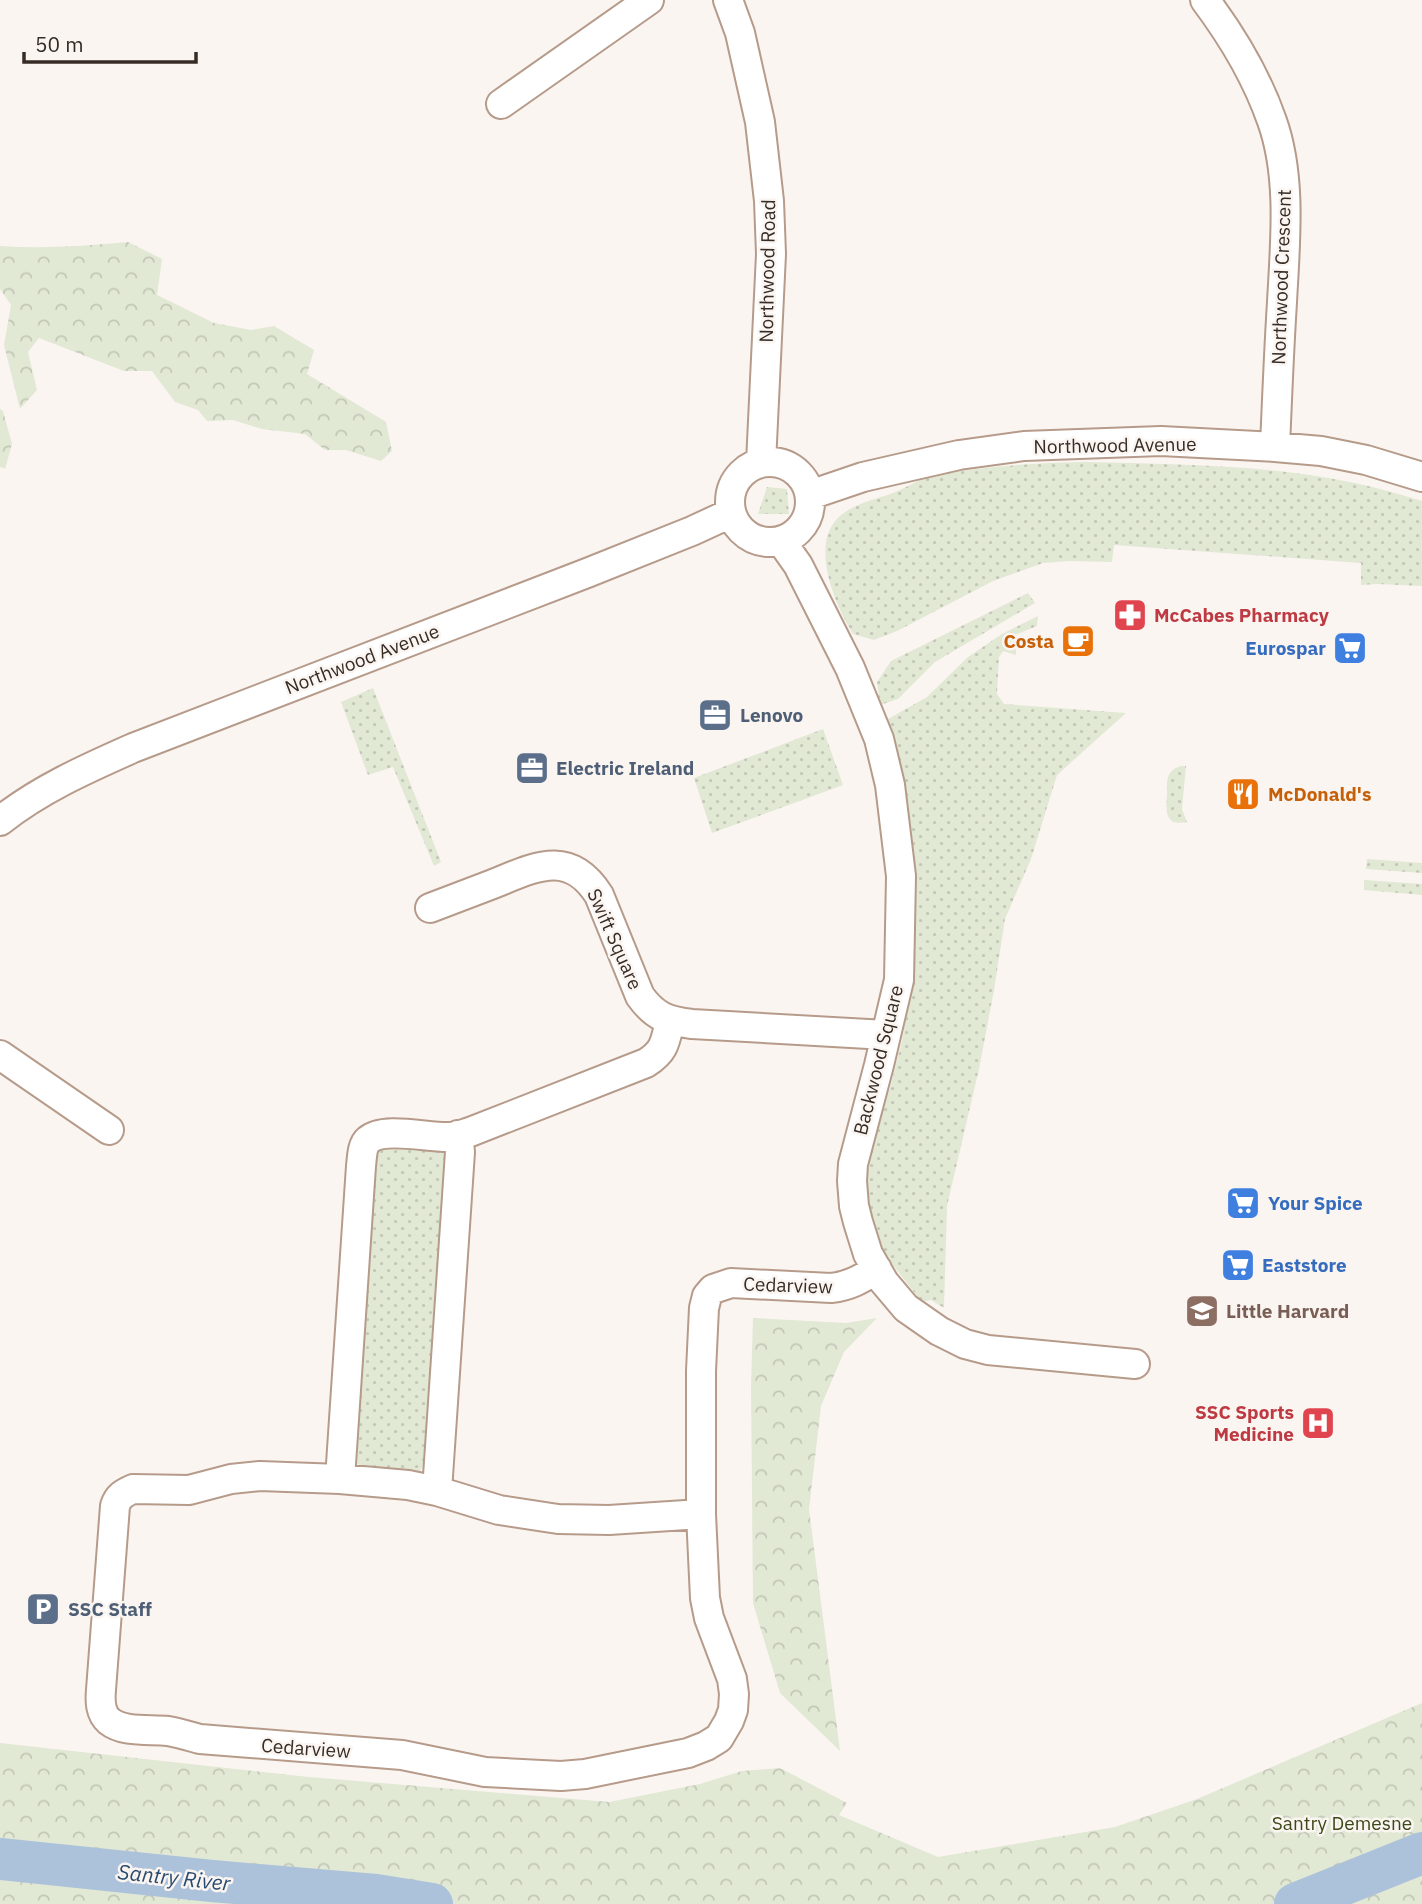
<svg xmlns="http://www.w3.org/2000/svg" width="1422" height="1904" viewBox="0 0 1422 1904" font-family="'IBM Plex Sans',sans-serif">
<style>
.grass{fill:url(#grass-dots)}
.forest{fill:url(#forest-crowns)}
.lines{fill:none;stroke-linecap:round;stroke-linejoin:round}
.river{stroke:#acc2db;stroke-width:42}
.minor-casing{stroke:#b69b8a;stroke-width:32}
.minor{stroke:#fff;stroke-width:28}
.labels{text-anchor:middle;dominant-baseline:central;stroke-width:5;stroke-linejoin:round;paint-order:stroke}
.street-label{font-size:19px;fill:#362c25;stroke:#fbf5f2}
.health-label{font-size:19px;font-weight:bold;fill:#be3a42;stroke:#fbf5f2;text-anchor:start}
.food-label{font-size:19px;font-weight:bold;fill:#c56008;stroke:#fbf5f2;text-anchor:end}
.shop-label{font-size:19px;font-weight:bold;fill:#366cbe;stroke:#fbf5f2;text-anchor:start}
.service-label{font-size:19px;font-weight:bold;fill:#4e5e75;stroke:#fbf5f2;text-anchor:start}
.education-label{font-size:19px;font-weight:bold;fill:#785e54;stroke:#fbf5f2;text-anchor:start}
.park-label{font-size:19px;fill:#3b4818;stroke:#fbf5f2}
.water-label{font-size:21px;font-style:italic;fill:#294b6f;stroke:#fbf5f2}
</style>
<defs>
<pattern id="grass-dots" width="8" height="8" patternUnits="userSpaceOnUse" patternTransform="scale(1.75)"><rect width="8" height="8" fill="#e1e8d4"/><path d="M2 2h.1M6 6h.1" fill="none" stroke="#c2c7b6" stroke-width="1.8" stroke-linecap="round"/></pattern>
<pattern id="forest-crowns" width="20" height="18" patternUnits="userSpaceOnUse" patternTransform="scale(1.75)"><rect width="20" height="18" fill="#e1e8d4"/><path d="M2 6a3 3 0 1 1 6 0M12 15a3 3 0 1 1 6 0" fill="none" stroke="#c2c7b6"/></pattern>
</defs>
<rect width="100%" height="100%" fill="#fbf5f2"/>
<path class="grass" d="M 1084,462 C 1200,465 1310,464 1422,501 L 1422,586 L 1377,584 L 1361,585 L 1361,563 L 1114,545 L 1112,562 L 1069,561 L 1043,563 L 993,581 L 897,631 L 874,640 L 853,634 C 836,607 810,547 837,519 C 850,505 873,500 890,494 C 905,489 919,479 934,474 C 942,471 952,472 961,471 C 1002,465 1042,463 1084,462 Z
M 767,487 L 787,489 L 789,514 L 758,514 Z
M 1028,593 L 1035,603 L 935,662 L 898,699 L 880,705 L 877,682 L 891,661 Z
M 1038,616 L 1037,626 L 1015,635 L 1016,655 L 1003,651 L 999,657 L 997,694 L 1004,704 L 1126,713 L 1057,775 L 1031,859 L 1005,919 L 994,990 L 979,1069 L 947,1206 L 944,1308 L 931,1300 L 922,1302 L 885,1255 L 867,1205 L 865,1163 L 876,1122 L 890,1088 L 902,1041 L 914,975 L 916,899 L 912,836 L 888,719 L 927,697 L 968,657 L 1002,634 Z
M 373,688 L 441,862 L 434,866 L 393,767 L 368,775 L 341,702 Z
M 823,729 L 843,785 L 712,833 L 694,778 Z
M 1186,766 L 1182,809 L 1187,822 C 1164,826 1166,811 1167,793 C 1167,786 1166,777 1171,772 C 1175,767 1180,766 1186,766 Z
M 1367,859 L 1422,863 L 1422,873 L 1366,869 Z
M 1364,880 L 1422,884 L 1422,895 L 1364,890 Z
M 388,1145 L 439,1149 L 445,1154 L 448,1161 L 427,1461 L 420,1471 L 413,1473 C 394,1472 366,1476 354,1460 L 375,1153 L 380,1147 Z"/>
<path class="forest" d="M 128,242 L 162,259 L 157,295 L 214,323 L 251,330 L 274,326 L 314,350 L 307,374 L 386,422 L 392,451 L 381,461 L 346,450 L 325,450 L 305,434 L 262,429 L 233,420 L 207,421 L 198,410 L 175,402 L 152,371 L 124,371 L 39,338 L 28,352 L 37,390 L 20,409 L 4,345 L 11,305 L 0,289 L 0,246 C 43,249 85,246 128,242 Z
M 0,409 L 3,411 L 12,444 L 5,469 L 0,467 Z
M 753,1318 L 846,1323 L 877,1318 L 844,1352 L 821,1406 L 809,1509 L 840,1751 L 780,1693 L 753,1603 L 751,1386 Z
M 1422,1703 L 1422,1904 L 0,1904 L 0,1743 L 309,1777 L 609,1802 L 700,1784 L 742,1771 L 780,1768 L 847,1803 L 839,1815 L 938,1857 L 1115,1827 L 1197,1799 Z"/>
<g class="lines">
<path class="river" d="M 0,1859 L 212,1881 L 376,1895 L 432,1904
M 1295,1904 L 1422,1853"/>
<g class="minor-casing">
<path id="minor" d="M 728,0 L 740,33 L 760,122 L 769,201 L 771,254 L 761,463
M 1205,0 C 1232,36 1257,78 1272,121 C 1292,177 1285,244 1282,302 C 1279,350 1277,398 1275,447
M 501,104 L 649,0
M730 502a40 40 0 1 1 80 0a40 40 0 1 1-80 0Z
M 810,495 L 863,477 L 959,455 L 1024,446 L 1161,441 L 1275,447 L 1321,451 L 1366,460 L 1422,477
M 781,541 L 798,565 L 850,668 L 879,739 L 890,785 L 901,876 L 899,980 L 879,1065 L 853,1164 L 852,1181 L 854,1206 L 858,1222 L 868,1254 L 884,1282 L 906,1308 L 939,1331 L 965,1344 L 988,1350 L 1135,1364
M 0,821 C 40,789 88,768 133,748 L 587,573 L 692,531 L 731,513
M 430,908 C 451,900 472,892 493,884 C 535,867 569,848 599,895 L 640,996 C 655,1017 668,1021 692,1024 L 886,1035
M 0,1055 L 109,1130
M 340,1479 L 361,1166 C 362,1158 362,1145 368,1140 C 384,1126 428,1138 449,1137 C 456,1137 463,1134 470,1132 L 646,1063 C 665,1051 665,1042 670,1021
M 437,1491 L 460,1152 L 458,1135
M 701,1514 L 609,1520 L 558,1519 L 499,1510 L 437,1491 L 408,1485 L 340,1479 L 260,1476 L 231,1479 L 189,1490 L 133,1489 C 124,1493 118,1496 115,1506 L 101,1690 C 100,1701 100,1713 109,1721 C 124,1733 150,1729 168,1731 C 179,1733 189,1736 200,1739 L 402,1755 L 485,1772 L 561,1776 L 585,1774 L 688,1753 L 706,1746 L 719,1738 L 729,1721 L 733,1710 L 734,1694 L 732,1679 L 709,1618 L 705,1598 L 701,1514 L 701,1371 L 704,1308 L 707,1296 L 713,1289 L 731,1283 L 831,1288 C 850,1286 861,1279 877,1269"/>
</g>
<use href="#minor" class="minor"/>
</g>
<defs>
<g id="pharmacy-square" transform="scale(1.75)"><rect x="-9" y="-9" width="18" height="18" rx="4" fill="#e0444e" stroke="#fbf5f2"/><path d="M-2-6h4v4h4v4h-4v4h-4v-4h-4v-4h4Z" fill="#fff"/></g>
<g id="cafe-square" transform="scale(1.75)"><rect x="-9" y="-9" width="18" height="18" rx="4" fill="#e8710a" stroke="#fbf5f2"/><path d="M-5.5-4.5H6V0H3Q3 3.5 0 3.5H-2.5Q-5.5 3.5-5.5 0ZM3-3.2v2h1.7v-2ZM-6 4.5H4V6H-6Z" fill="#fff"/></g>
<g id="supermarket-square" transform="scale(1.75)"><rect x="-9" y="-9" width="18" height="18" rx="4" fill="#3f7fe0" stroke="#fbf5f2"/><path d="M-6-5.5h2.5l.6 2H6L4.5 2H-2.5L-4.4-4H-6ZM-1.5 3.2a1.3 1.3 0 1 0 .1 0ZM3 3.2a1.3 1.3 0 1 0 .1 0Z" fill="#fff"/></g>
<g id="office-square" transform="scale(1.75)"><rect x="-9" y="-9" width="18" height="18" rx="4" fill="#5c6f8a" stroke="#fbf5f2"/><path d="M-6-3h4V-5.5h4V-3h4V5H-6ZM-1-4.5V-3h2v-1.5ZM-6 0V1H6V0Z" fill="#fff"/></g>
<g id="restaurant-square" transform="scale(1.75)"><rect x="-9" y="-9" width="18" height="18" rx="4" fill="#e8710a" stroke="#fbf5f2"/><path d="M-5-6h1v4h1v-4h1v4h1v-4h1v5L-1.5 .5V6h-2V.5L-5-1ZM5-6V6H3V1.5H1.5Q1.5-4 5-6Z" fill="#fff"/></g>
<g id="school-square" transform="scale(1.75)"><rect x="-9" y="-9" width="18" height="18" rx="4" fill="#8d6e63" stroke="#fbf5f2"/><path d="M0-5L7-2L0 1L-7-2ZM-4 1L0 2.5L4 1V4Q0 6-4 4Z" fill="#fff"/></g>
<g id="hospital-square" transform="scale(1.75)"><rect x="-9" y="-9" width="18" height="18" rx="4" fill="#e0444e" stroke="#fbf5f2"/><path d="M-5-5h3v3.5h4V-5h3V5h-3V1.5h-4V5h-3Z" fill="#fff"/></g>
<g id="parking-square" transform="scale(1.75)"><rect x="-9" y="-9" width="18" height="18" rx="4" fill="#5c6f8a" stroke="#fbf5f2"/><path d="M-3.5-5.5H1a3.5 3.5 0 0 1 0 7H-1V5.5H-3.5ZM-1-3.4V-.6H.8a1.4 1.4 0 0 0 0-2.8Z" fill="#fff"/></g>
</defs>
<g fill-rule="evenodd">
<use href="#pharmacy-square" x="1130" y="615"/>
<use href="#cafe-square" x="1078" y="641"/>
<use href="#supermarket-square" x="1350" y="648"/>
<use href="#office-square" x="715" y="715"/>
<use href="#office-square" x="532" y="768"/>
<use href="#restaurant-square" x="1243" y="794"/>
<use href="#supermarket-square" x="1243" y="1203"/>
<use href="#supermarket-square" x="1238" y="1265"/>
<use href="#school-square" x="1202" y="1311"/>
<use href="#hospital-square" x="1318" y="1423"/>
<use href="#parking-square" x="43" y="1609"/>
</g>
<g class="labels">
<g class="street-label">
<text transform="translate(767 271) rotate(-89)">Northwood Road</text>
<text transform="translate(1281 277) rotate(-88)">Northwood Crescent</text>
<text transform="translate(1115 445) rotate(-1)">Northwood Avenue</text>
<text transform="translate(362 659) rotate(-21)">Northwood Avenue</text>
<text transform="translate(615 939) rotate(66)">Swift Square</text>
<text transform="translate(878 1060) rotate(-76)">Backwood Square</text>
<text transform="translate(788 1285) rotate(2)">Cedarview</text>
<text transform="translate(306 1748) rotate(4)">Cedarview</text>
</g>
<g class="health-label">
<text x="1154" y="615">McCabes Pharmacy</text>
<text x="1294" y="1412" text-anchor="end">SSC Sports<tspan x="1294" dy="22">Medicine</tspan></text>
</g>
<g class="food-label">
<text x="1054" y="641">Costa</text>
<text x="1268" y="794" text-anchor="start">McDonald's</text>
</g>
<g class="shop-label">
<text x="1326" y="648" text-anchor="end">Eurospar</text>
<text x="1268" y="1203">Your Spice</text>
<text x="1262" y="1265">Eaststore</text>
</g>
<g class="service-label">
<text x="740" y="715">Lenovo</text>
<text x="556" y="768">Electric Ireland</text>
<text x="68" y="1609">SSC Staff</text>
</g>
<g class="education-label">
<text x="1226" y="1311">Little Harvard</text>
</g>
<g class="park-label">
<text x="1342" y="1823">Santry Demesne</text>
</g>
<g class="water-label">
<text transform="translate(174 1877) rotate(6)">Santry River</text>
</g>
</g>
<path d="M24 52v10h172v-10" fill="none" stroke="#362c25" stroke-width="3.5"/>
<text x="35" y="52" font-size="21" fill="#362c25" stroke="#fbf5f2" stroke-width="5" paint-order="stroke">50 m</text>
</svg>
